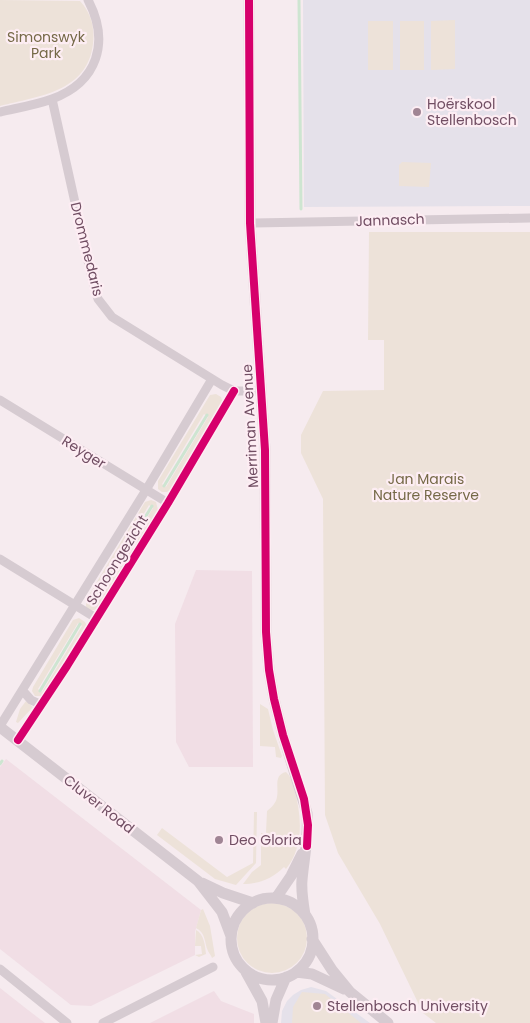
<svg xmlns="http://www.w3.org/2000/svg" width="530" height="1023" viewBox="0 0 530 1023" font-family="Poppins,sans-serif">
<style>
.residential{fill:#f1dee5}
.education{fill:#e5e1ea}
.green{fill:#ede2d9;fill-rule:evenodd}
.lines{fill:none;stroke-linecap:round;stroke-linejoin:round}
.stream{stroke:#cee5d1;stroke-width:3}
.minor{stroke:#d6cbd1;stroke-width:9}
.tertiary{stroke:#d6cbd1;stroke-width:11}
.cycleway-casing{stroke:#fdedf3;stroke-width:11}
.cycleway{stroke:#d6006c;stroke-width:8}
.poi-dot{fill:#a08594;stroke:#fdedf3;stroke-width:2}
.labels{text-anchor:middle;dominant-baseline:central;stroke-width:4.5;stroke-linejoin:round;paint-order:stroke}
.park-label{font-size:14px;fill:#756947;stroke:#fdedf3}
.poi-label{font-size:14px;fill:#714e63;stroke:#fdedf3;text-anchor:start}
.street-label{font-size:14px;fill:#714e63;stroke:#fdedf3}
</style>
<rect width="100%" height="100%" fill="#f6ebef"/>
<path class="residential" d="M 196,570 L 252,571 L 253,767 L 189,767 L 176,742 L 175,624 Z
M 6,759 L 201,910 L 195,932 L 195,955 L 91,1006 L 71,1005 L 0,949 L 0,767 Z
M 0,988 L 28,1010 L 45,1023 L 0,1023 Z
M 214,991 L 221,1001 L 254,1014 L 254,1023 L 150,1023 Z"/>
<path class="education" d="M 303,0 L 530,0 L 530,206 L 304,207 Z
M 311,987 L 326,991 L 370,1023 L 281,1023 L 282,1011 L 287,1001 L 293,995 L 301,990 Z"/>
<path class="green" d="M 0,0 L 80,1 C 91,13 95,27 93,44 C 87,92 39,96 0,106 Z
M 455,20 L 455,69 L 431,70 L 431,21 Z
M 368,21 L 393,21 L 393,70 L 368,70 Z
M 400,21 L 424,21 L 424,70 L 400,70 Z
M 402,162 L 431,163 L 429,187 L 399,186 L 399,165 Z
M 369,232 L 530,232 L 530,1023 L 436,1023 L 423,1013 L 380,924 L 338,853 L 325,815 L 323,499 L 301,453 L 301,435 L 323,391 L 384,390 L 384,340 L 368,340 Z
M 216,394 L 221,397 L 223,403 L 171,489 L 167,492 L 162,492 L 158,489 L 158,481 L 210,395 ZM 204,414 L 208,417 L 166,487 L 162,484 Z
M 151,500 L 156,502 L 158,510 L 99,608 C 94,611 90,611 86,607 L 86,600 L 145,502 ZM 149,505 L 153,508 L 94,605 L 90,603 Z
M 79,618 L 85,622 L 87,626 L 54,681 L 42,696 L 35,696 L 32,691 L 33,687 L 73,620 ZM 78,623 L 82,626 L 42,692 L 38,689 Z
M 26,701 L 33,707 L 18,723 L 16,722 L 20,709 Z
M 260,704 L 268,709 L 273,730 L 282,756 L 281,758 L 276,757 L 275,747 L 260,746 Z
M 286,772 C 291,776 292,783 294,789 C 302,815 304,847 286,869 L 284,867 C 272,879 259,884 243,884 L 252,872 L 261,865 L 261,833 L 266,833 L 267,811 C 272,807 276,803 277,797 C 279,788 273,775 286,772 Z
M 254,812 L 257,812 L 256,863 L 236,885 L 215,879 L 157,835 L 162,828 L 227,877 L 253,863 Z
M237 938a35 35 0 1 1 70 0a35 35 0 1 1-70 0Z
M 203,909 L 210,926 L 215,956 L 212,958 C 211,955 209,953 208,951 C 204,942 206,933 196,928 L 201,910 Z
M 196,930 C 204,934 205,945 206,954 L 199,957 L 195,955 L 202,954 L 201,946 L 195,946 Z
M 302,992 L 325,994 L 361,1023 L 292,1023 L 293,1007 Z"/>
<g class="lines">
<path class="stream" d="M 299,0 L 301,209
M 164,486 L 207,415
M 92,604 L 152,506
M 40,691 L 80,624
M 0,764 L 2,761"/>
<path class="minor" d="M 52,99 L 92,279 L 98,299 L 112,317 L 222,385 L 234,391 L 261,391
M 0,112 C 17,108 36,105 52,99 C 98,82 110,42 88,0
M 250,223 C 343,222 436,219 530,218
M 0,400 L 168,503
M 0,559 L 96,618
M 23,691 L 31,700 L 42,705
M 0,726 L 146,490 L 212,379
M 18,740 L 67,666 L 168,503 L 234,391
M 0,969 L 67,1023
M 103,1023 L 213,967"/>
<path class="tertiary" d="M 249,0 L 250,223 L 265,450 L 266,632 L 269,670 L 274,699 L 283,735 L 307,813 C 309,836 304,857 302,880 C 301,891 303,903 305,915
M 0,727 L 198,881 L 222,912 L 231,936
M 202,883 L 223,893 L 253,903
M 276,898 L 291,876 L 302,854
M231 939a41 41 0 1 1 82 0a41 41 0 1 1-82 0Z
M 312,939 L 332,970 L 350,992 L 388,1023
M 246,972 L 262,1001 L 266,1023
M 296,972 L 312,974 L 344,989
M 272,1023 L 276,1000 L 286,977"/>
<g class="cycleway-casing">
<path id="cycleway" d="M 249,0 L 250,223 L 265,450 L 266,632 L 269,670 L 274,699 L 283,735 L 304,799 L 308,825 L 307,846
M 18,740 L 67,666 L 168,503 L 234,391"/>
</g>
<use href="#cycleway" class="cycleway"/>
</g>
<g class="poi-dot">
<circle cx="417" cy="112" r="5"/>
<circle cx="219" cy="840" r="5"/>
<circle cx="317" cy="1006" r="5"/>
</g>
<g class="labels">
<g class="park-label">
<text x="46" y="37">Simonswyk<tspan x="46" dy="16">Park</tspan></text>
<text x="426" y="479">Jan Marais<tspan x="426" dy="16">Nature Reserve</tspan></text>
</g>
<g class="poi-label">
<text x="427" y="104">Hoërskool<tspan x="427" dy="16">Stellenbosch</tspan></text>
<text x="229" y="840">Deo Gloria</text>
<text x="327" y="1006">Stellenbosch University</text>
</g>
<g class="street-label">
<text transform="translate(390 220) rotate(-2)">Jannasch</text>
<text transform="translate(87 249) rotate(76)">Drommedaris</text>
<text transform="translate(250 426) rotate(-93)">Merriman Avenue</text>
<text transform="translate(84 452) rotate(32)">Reyger</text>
<text transform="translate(117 560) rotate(-58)">Schoongezicht</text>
<text transform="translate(99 804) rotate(38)">Cluver Road</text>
</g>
</g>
</svg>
